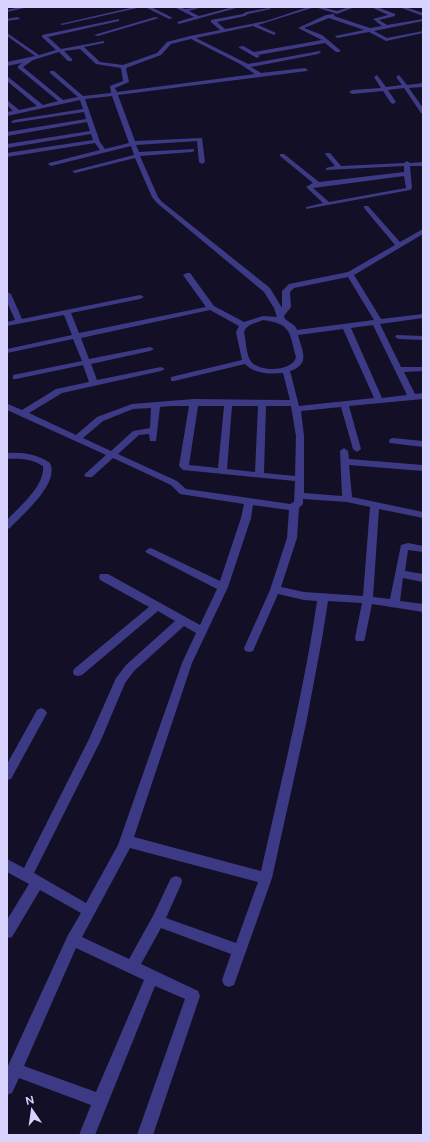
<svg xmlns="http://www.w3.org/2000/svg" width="430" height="1142" viewBox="0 0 430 1142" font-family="Figtree,sans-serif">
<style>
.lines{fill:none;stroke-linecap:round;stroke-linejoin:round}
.minor{fill:#3d3a85;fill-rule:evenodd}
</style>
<rect width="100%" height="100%" fill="#130f26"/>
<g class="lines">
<path class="minor" d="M 20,7 L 29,7 L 7,12 L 7,10 Z
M 134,7 L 142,7 L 62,25 L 60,24 Z
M 145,7 L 151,7 L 173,18 L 169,19 Z
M 174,7 L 180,7 L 185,9 L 202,7 L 189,11 L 199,16 L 233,7 L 240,7 L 179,24 L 177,22 L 194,17 Z
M 308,7 L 322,7 L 337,11 L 349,7 L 355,7 L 337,14 L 315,7 L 258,25 L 276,33 L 274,35 L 253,26 L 196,38 L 248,64 L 320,51 L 321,52 L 318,54 L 251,67 L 261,73 L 305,68 L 308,70 L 307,71 L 118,95 L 135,141 L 202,138 L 205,162 L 202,164 L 199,162 L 197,141 L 136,145 L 139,152 L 194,149 L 194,151 L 192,152 L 140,156 L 158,197 L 161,201 L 270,288 L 282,308 L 282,291 L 289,284 L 348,272 L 395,245 L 364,208 L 364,206 L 368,206 L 400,242 L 423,229 L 423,234 L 354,275 L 381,319 L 423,314 L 423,318 L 380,324 L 401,367 L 423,367 L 423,371 L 404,372 L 415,394 L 423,393 L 423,399 L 349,406 L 361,449 L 357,452 L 353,449 L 341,407 L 301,411 L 304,436 L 304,493 L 342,496 L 340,451 L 344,448 L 348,451 L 349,459 L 423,465 L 423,471 L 349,465 L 352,497 L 423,512 L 423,518 L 379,509 L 373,597 L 390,599 L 401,545 L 408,543 L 423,546 L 423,552 L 408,550 L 405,571 L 423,574 L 423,582 L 403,578 L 400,601 L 423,604 L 423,612 L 372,604 L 365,638 L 364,641 L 356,641 L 355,638 L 362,603 L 328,601 L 322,639 L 306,724 L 272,878 L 234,985 L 229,987 L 224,985 L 222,980 L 231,954 L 161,928 L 141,964 L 198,991 L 200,996 L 153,1135 L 137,1135 L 185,999 L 155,986 L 95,1135 L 79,1135 L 91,1105 L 19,1078 L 12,1093 L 7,1095 L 7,1068 L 68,935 L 81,913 L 40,890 L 12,937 L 7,938 L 7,920 L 29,884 L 7,872 L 7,859 L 24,868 L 89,739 L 116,678 L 126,665 L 175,621 L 158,611 L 82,675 L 78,676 L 74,675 L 73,672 L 74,669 L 149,607 L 100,580 L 99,577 L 100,574 L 108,574 L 200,625 L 217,589 L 147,553 L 145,551 L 150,548 L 153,549 L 220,581 L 241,518 L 244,504 L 180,494 L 171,485 L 113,458 L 92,477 L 86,477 L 84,475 L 86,473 L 106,455 L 7,410 L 8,404 L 22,410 L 56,389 L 89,382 L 83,365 L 16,379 L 13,379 L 13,375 L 82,361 L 73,339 L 7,353 L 7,349 L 72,335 L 64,315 L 7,326 L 7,322 L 15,320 L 7,302 L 7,292 L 11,294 L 22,319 L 140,295 L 144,297 L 140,299 L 71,313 L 79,333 L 206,307 L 183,275 L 187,273 L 190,273 L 214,306 L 244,322 L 263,316 L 277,317 L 274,308 L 264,292 L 157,203 L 152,197 L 135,158 L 75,173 L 72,171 L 134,155 L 131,146 L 51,166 L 48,164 L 49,163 L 100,150 L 95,143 L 7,157 L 7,153 L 93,140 L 91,134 L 7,148 L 7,144 L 90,131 L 87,122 L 7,136 L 7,132 L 86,119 L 84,112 L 12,123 L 11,122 L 14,120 L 83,109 L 80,100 L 7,116 L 7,112 L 13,111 L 7,105 L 7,100 L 19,110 L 37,106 L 7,81 L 7,76 L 43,105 L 58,101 L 18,68 L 18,66 L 22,63 L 7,66 L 7,62 L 35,56 L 7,36 L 7,33 L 39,55 L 56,50 L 42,37 L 42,35 L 119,19 L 119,21 L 48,37 L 61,49 L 104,41 L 104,43 L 84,47 L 100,62 L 123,65 L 157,53 L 167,42 L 190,36 L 220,30 L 211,22 L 211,20 L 243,14 L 246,12 L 269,8 L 271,9 L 248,14 L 245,16 L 217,22 L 225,29 L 266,21 ZM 191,39 L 240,64 L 255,74 L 117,92 L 115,88 L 129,82 L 126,68 L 161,55 L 171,44 ZM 80,49 L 96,64 L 121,68 L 123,81 L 110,86 L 111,93 L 83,96 L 54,71 L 50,71 L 50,73 L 78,97 L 63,100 L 23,67 L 33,60 L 59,52 L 68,61 L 72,61 L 72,59 L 64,51 ZM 112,96 L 129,143 L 105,149 L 100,142 L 85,99 ZM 348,277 L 374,320 L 297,330 L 295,326 L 285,319 L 284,316 L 291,307 L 290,292 L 294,288 ZM 210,310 L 239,326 L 236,332 L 242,360 L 171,377 L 171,381 L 174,381 L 245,364 C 255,374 269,374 283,373 L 290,400 L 194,399 L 132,404 L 97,417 L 76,435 L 29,413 L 62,393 L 161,371 L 165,369 L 161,367 L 97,380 L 91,364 L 150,351 L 154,349 L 150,347 L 89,359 L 81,338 ZM 263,320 C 292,324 289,332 296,357 C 293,372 257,373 250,360 C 246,353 246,340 244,332 C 247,324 256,323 263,320 ZM 373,325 L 407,395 L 382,398 L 351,328 ZM 343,329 L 374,398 L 299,406 L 290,371 C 311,364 302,351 298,335 ZM 171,406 L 189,406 L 179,466 L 183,470 L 295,481 L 294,502 L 290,504 L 186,489 L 177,481 L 118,454 L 139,435 L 149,434 L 150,441 L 156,441 L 160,407 ZM 198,406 L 224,406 L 218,468 L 189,465 ZM 232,406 L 258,406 L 255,472 L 227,469 ZM 266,406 L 291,406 L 296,436 L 295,476 L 264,473 ZM 151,408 L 150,428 L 133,431 L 111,451 L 83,438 L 103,421 L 133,409 ZM 303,499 L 347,502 L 370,507 L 363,596 L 304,592 L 281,587 L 297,538 L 299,508 L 303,504 ZM 253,505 L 289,510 L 287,538 L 270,590 L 244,648 L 245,651 L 249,652 L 253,651 L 278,594 L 304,600 L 317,601 C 304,692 281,781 261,871 L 134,837 L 192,663 L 228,587 L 251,518 ZM 184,626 L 196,633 L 182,663 L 118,845 L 86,903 L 34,873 L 101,740 L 125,683 L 134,671 ZM 130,848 L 258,882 L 236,943 L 166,918 L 182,882 L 181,878 L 176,876 L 171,878 L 153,916 L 129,959 L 82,937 ZM 76,948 L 144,980 L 96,1092 L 24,1066 Z
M 371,7 L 377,7 L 395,14 L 395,16 L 379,20 L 387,25 L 423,19 L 423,21 L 374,31 L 387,38 L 423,31 L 423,33 L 386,41 L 369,32 L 337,38 L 335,36 L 364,30 L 329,18 L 304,28 L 322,35 L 340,50 L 340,52 L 336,52 L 325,43 L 258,55 L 260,56 L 257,58 L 238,47 L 243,46 L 254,52 L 322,40 L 298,28 L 326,15 L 333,14 L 335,15 L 334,16 L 370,28 L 382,26 L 373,19 L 388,15 Z
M 399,7 L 405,7 L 423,13 L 423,16 Z
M 18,17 L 20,19 L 7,21 L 7,19 Z
M 155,17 L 159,18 L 98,36 L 94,35 Z
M 377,75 L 386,87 L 402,85 L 396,77 L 399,75 L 407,85 L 423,83 L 423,87 L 409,88 L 423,108 L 423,114 L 421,113 L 404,88 L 388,90 L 396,102 L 393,104 L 391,103 L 383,91 L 352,94 L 349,92 L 352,90 L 381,88 L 374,77 Z
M 326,153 L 330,153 L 341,166 L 404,163 L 407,161 L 410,163 L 423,162 L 423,166 L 410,166 L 412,188 L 410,190 L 306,209 L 306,207 L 323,203 L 306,187 L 313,183 L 280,156 L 280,154 L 284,154 L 319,182 L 404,172 L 404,166 L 326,170 L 326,168 L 335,166 L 325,154 ZM 404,176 L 406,188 L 329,202 L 313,188 Z
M 396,335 L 423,336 L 423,340 L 399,339 L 395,337 Z
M 393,438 L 423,441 L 423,447 L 390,443 L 389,441 L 390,439 Z
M 7,453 C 23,452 37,454 50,463 C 60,483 23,514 10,528 L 7,529 L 7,520 C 20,506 45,486 43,466 C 32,459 20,458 7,459 Z
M 41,708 L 45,710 L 47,713 L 11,779 L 7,780 L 7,764 L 37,710 Z"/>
</g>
<rect width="430" height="1142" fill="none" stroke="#d9d4ff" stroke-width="16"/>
<g transform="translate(32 1110) rotate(347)" stroke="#130f26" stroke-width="3" paint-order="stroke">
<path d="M0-3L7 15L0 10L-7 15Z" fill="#d9d4ff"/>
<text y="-6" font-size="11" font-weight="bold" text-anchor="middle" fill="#d9d4ff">N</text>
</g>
</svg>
